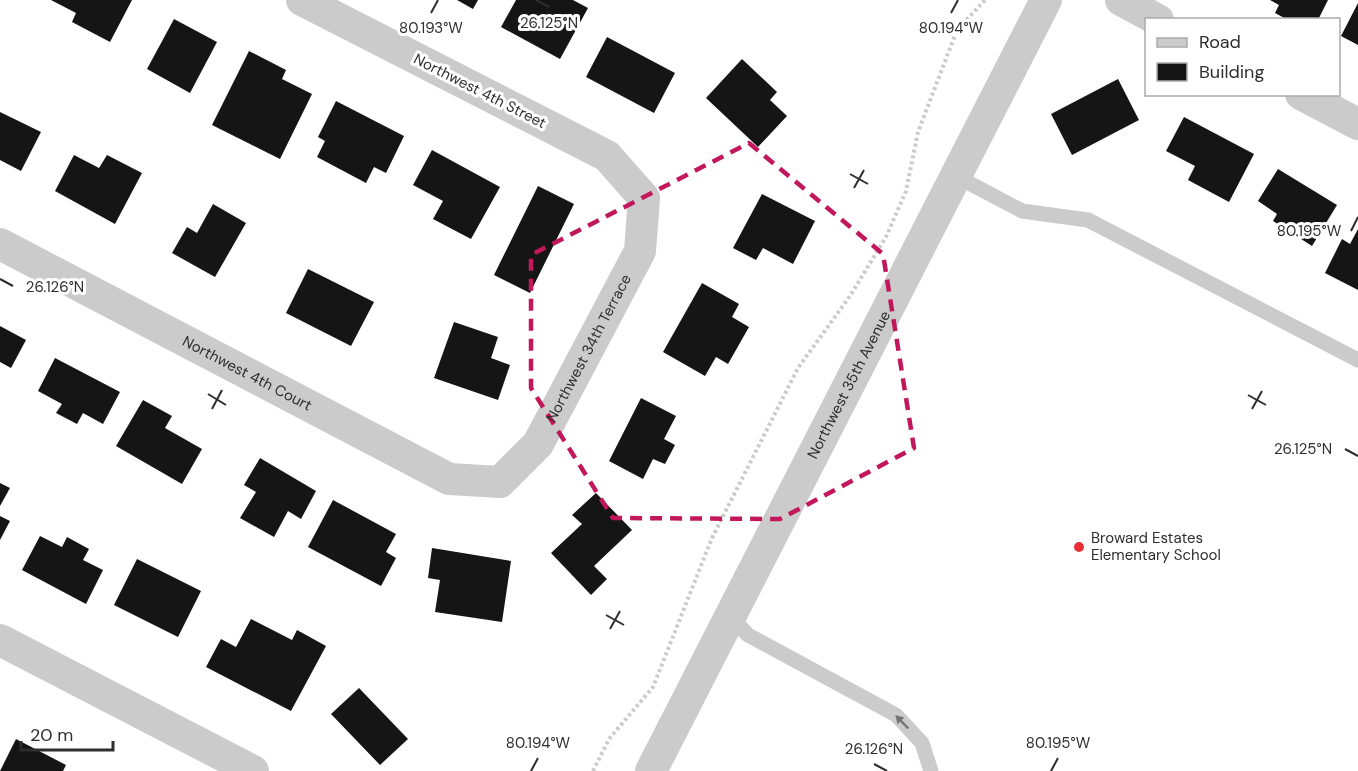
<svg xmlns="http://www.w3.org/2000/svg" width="1358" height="771" viewBox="0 0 1358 771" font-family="'DM Sans',sans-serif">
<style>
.building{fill:#151515}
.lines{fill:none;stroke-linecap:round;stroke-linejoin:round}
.path{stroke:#cbcbcb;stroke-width:4;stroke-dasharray:3 3;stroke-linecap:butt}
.service{stroke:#cbcbcb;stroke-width:15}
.minor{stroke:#cbcbcb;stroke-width:32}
.oneway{fill:#757575}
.marked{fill:none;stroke:#c2185b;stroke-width:4.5;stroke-dasharray:12 8;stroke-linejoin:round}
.ticks{fill:none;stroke:#2e2e2e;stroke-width:2}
.poi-dot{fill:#ea2c36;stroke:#fff;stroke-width:2}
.labels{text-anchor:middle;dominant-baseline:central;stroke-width:6;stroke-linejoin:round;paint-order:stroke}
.street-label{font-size:15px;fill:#2e2e2e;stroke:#fff}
.poi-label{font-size:15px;fill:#2e2e2e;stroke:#fff;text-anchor:start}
.ticks-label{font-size:15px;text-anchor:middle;fill:#2e2e2e;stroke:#fff;stroke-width:6;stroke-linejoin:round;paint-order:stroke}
</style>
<rect width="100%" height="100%" fill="#fff"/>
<path class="building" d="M 51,0 L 132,0 L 110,42 L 72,22 L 76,13 Z
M 457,0 L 478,0 L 473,9 Z
M 516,0 L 573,0 L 588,8 L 560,59 L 501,27 Z
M 1270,0 L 1328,0 L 1318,20 L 1288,20 L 1275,13 L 1279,5 Z
M 1358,3 L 1358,45 L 1341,36 Z
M 174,19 L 217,42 L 190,93 L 147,69 Z
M 607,37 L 675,73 L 654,113 L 586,77 Z
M 249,51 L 286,70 L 282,79 L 312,94 L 280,159 L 212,125 Z
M 742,59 L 777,92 L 770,100 L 787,116 L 758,147 L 706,98 Z
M 1118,79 L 1139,120 L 1072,155 L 1051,114 Z
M 336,101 L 404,136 L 386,173 L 374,167 L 366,183 L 317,157 L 325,141 L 318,137 Z
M 0,112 L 41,132 L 21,171 L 0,160 Z
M 1184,117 L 1254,154 L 1229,202 L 1188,180 L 1195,166 L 1166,151 Z
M 432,150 L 500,187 L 471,239 L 433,219 L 443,201 L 413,185 Z
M 74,155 L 99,168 L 107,155 L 142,173 L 115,224 L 55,191 Z
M 1278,169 L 1337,205 L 1312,246 L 1273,221 L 1277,214 L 1258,201 Z
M 538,186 L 574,204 L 530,293 L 494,275 Z
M 762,194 L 815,221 L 793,264 L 763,248 L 756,260 L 733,248 Z
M 213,204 L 246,223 L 215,277 L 172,253 L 187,227 L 197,233 Z
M 1358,229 L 1358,290 L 1325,273 L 1342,239 L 1350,244 Z
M 308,269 L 374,302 L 351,346 L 286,313 Z
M 702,283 L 739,304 L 732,317 L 749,327 L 728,364 L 716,357 L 705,376 L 663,352 Z
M 454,322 L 498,337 L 491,358 L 510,365 L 498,400 L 434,378 Z
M 0,326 L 26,340 L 11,368 L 0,362 Z
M 55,358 L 120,392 L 103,424 L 83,413 L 77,424 L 56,413 L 62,404 L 38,391 Z
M 641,398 L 676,416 L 664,439 L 675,445 L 665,464 L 653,459 L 643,479 L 609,461 Z
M 143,400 L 172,416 L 165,428 L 202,449 L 182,484 L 116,446 Z
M 260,458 L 316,491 L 301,519 L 288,511 L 274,537 L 240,518 L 256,492 L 244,485 Z
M 0,483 L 10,488 L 0,506 Z
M 596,493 L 632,530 L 594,566 L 607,579 L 591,595 L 551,553 L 582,524 L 572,515 Z
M 333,500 L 396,534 L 386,552 L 396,558 L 381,586 L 308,547 Z
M 0,516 L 10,521 L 0,540 Z
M 40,536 L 62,547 L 67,537 L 89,549 L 83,560 L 103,570 L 86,604 L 22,570 Z
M 432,548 L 511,561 L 502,622 L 435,612 L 440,580 L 428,578 Z
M 137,559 L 201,591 L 178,637 L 114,605 Z
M 251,619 L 292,640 L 297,630 L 326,646 L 291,711 L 206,667 L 221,639 L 236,647 Z
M 359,688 L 408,739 L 380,765 L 331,714 Z
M 16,739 L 66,765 L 63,771 L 0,771 Z"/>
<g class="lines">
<path class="path" d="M 593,771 L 609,739 L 653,687 L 712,538 L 798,368 L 850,296 L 886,237 L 906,191 L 918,132 L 957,30 L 985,0"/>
<path class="service" d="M 956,176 L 1022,211 L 1088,220 L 1358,360
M 730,616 L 748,635 L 896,715 L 922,743 L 931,771"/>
<g class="minor">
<path d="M 1121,0 L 1158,20"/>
<path d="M 1301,94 L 1358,124"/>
<path id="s1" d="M 0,244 L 449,479 L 500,482 L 538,444 L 640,251 L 644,198 L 607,156 L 302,0"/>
<path d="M 0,640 L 253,771"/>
<path id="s2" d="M 651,771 L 1046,0"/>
</g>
</g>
<defs><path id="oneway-solid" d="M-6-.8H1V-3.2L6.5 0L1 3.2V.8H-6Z" transform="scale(1.5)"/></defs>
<use class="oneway" href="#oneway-solid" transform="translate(902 722) rotate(-134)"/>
<path class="marked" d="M 749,143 L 883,254 L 914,448 L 780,519 L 613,518 L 531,388 L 531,255 Z"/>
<path class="ticks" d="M 536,0 L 549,7M 431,13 L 438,0M 951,13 L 958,0M 850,174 L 868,184M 854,188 L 864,170M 1351,231 L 1358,217M 0,279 L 13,286M 208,394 L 226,405M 1248,395 L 1266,405M 212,409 L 222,390M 1252,409 L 1262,391M 1345,449 L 1358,456M 606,615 L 624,625M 610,629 L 620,611M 874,764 L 887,771M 531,771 L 538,758M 1051,771 L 1058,758"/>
<circle class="poi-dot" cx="1079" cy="547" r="6"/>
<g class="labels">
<g class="street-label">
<text transform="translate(480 91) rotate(27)">Northwest 4th Street</text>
<text stroke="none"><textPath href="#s1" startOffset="720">Northwest 34th Terrace</textPath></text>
<text stroke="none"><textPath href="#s1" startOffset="279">Northwest 4th Court</textPath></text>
<text stroke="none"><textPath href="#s2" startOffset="434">Northwest 35th Avenue</textPath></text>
</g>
<g class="poi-label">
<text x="1091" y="538">Broward Estates<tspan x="1091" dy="17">Elementary School</tspan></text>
</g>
</g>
<g class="ticks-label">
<text x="549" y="28">26.125°N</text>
<text x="431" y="33">80.193°W</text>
<text x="951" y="33">80.194°W</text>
<text x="1309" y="236">80.195°W</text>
<text x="55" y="292">26.126°N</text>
<text x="1303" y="454">26.125°N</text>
<text x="538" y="748">80.194°W</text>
<text x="1058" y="748">80.195°W</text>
<text x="874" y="754">26.126°N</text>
</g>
<rect x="1145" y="18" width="195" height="78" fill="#ffffff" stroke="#ababab" stroke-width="1.5"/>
<rect x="1157" y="38" width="30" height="9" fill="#cbcbcb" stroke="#ababab" stroke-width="1.5"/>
<text x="1199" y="48" font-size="18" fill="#2e2e2e">Road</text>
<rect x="1157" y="63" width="30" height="18" fill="#151515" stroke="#ababab" stroke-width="1.5"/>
<text x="1199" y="78" font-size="18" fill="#2e2e2e">Building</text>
<path d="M21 741v9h92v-9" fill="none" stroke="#2e2e2e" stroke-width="3"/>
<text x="30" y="741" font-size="18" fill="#2e2e2e" stroke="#ffffff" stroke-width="4.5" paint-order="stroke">20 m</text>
</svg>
